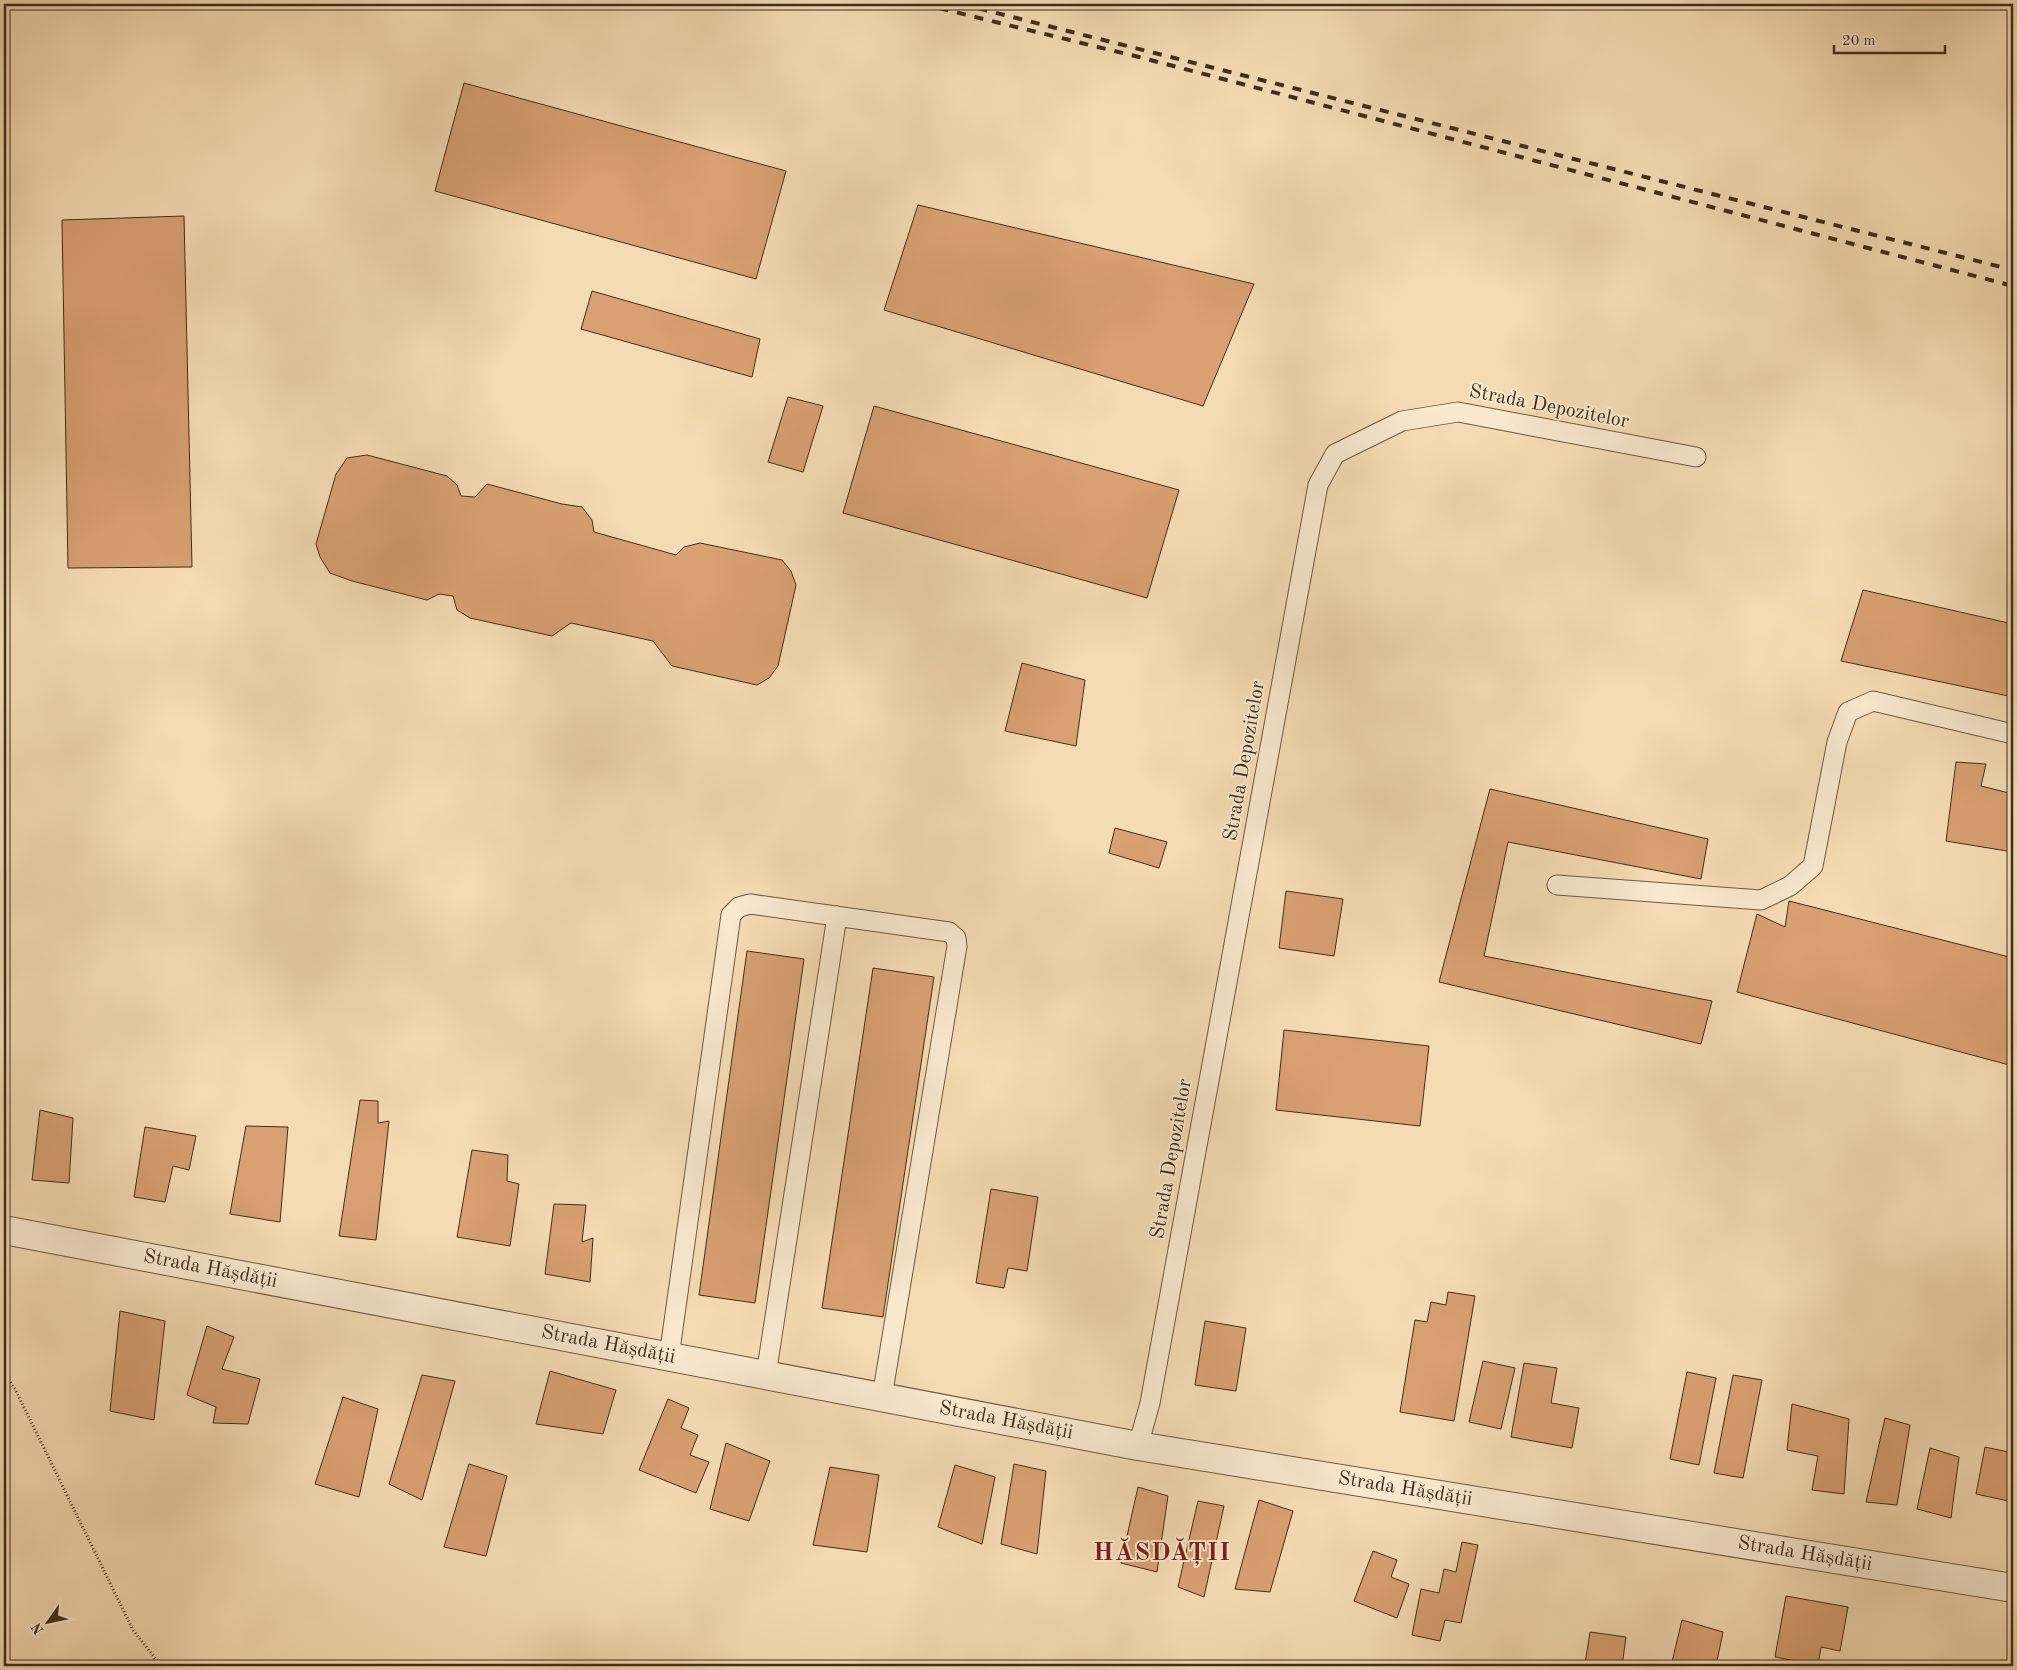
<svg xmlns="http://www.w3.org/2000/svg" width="2017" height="1670" viewBox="0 0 2017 1670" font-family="'Old Standard TT',serif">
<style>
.building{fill:#d8a073;stroke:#412d1c}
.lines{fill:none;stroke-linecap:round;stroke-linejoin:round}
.service-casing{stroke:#6e5842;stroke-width:21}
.tertiary-casing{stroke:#6e5842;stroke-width:30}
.path{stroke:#412d1c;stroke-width:3;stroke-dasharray:1 2.5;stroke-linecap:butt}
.service{stroke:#f8e8ce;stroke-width:19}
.tertiary{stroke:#f8e8ce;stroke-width:28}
.rail{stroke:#412d1c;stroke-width:4;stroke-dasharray:9 9;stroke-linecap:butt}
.labels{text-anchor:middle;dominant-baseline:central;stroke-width:4;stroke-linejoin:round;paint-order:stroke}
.street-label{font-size:20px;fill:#412d1c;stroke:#f8e8ce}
.district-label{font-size:25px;font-weight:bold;letter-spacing:1px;fill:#7a1f14;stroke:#f8e8ce}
</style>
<rect width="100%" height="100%" fill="#f5dbb3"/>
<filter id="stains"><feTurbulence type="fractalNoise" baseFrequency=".004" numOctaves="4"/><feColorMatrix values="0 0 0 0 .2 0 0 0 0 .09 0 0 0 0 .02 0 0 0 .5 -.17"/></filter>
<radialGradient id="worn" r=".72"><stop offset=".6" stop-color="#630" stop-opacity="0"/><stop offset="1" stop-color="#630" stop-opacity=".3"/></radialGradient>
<path class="building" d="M 464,83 L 786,171 L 756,279 L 435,191 Z
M 918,205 L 1254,284 L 1203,406 L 884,310 Z
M 184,216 L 192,567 L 68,568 L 62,220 Z
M 592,291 L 760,339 L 752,377 L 581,329 Z
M 788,397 L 823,406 L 803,472 L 768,462 Z
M 874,406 L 1179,490 L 1147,598 L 843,513 Z
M 367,455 L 447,476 L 457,485 L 461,496 L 475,497 L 487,484 L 562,504 L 582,507 L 592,520 L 594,532 L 676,555 L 684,547 L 700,543 L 782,560 L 791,571 L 796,585 L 778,666 L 769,678 L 757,685 L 672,666 L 653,641 L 571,623 L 552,636 L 470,618 L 457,610 L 453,596 L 439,594 L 427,600 L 352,581 L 330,573 L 320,557 L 316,544 L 336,474 L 347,458 Z
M 1863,590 L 2013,624 L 2013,697 L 1841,661 Z
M 1022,663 L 1085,680 L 1076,746 L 1005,731 Z
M 1956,762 L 1986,764 L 1981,786 L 2013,794 L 2013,852 L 1946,841 Z
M 1490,789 L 1708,839 L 1701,879 L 1508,842 L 1484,956 L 1712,1001 L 1701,1044 L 1439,982 Z
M 1115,828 L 1167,842 L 1159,868 L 1109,853 Z
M 1286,891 L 1343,899 L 1334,956 L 1279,948 Z
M 1789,901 L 2013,958 L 2013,1066 L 1737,992 L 1757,914 L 1785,927 Z
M 747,951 L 804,959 L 755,1303 L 699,1295 Z
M 873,968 L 934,977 L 883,1317 L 822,1308 Z
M 1284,1030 L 1429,1046 L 1420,1126 L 1276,1110 Z
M 360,1100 L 378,1101 L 378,1123 L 389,1121 L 376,1240 L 339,1236 Z
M 40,1110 L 73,1118 L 69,1183 L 32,1180 Z
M 246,1126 L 288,1127 L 280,1222 L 230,1214 Z
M 145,1127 L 196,1136 L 189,1170 L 173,1166 L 165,1202 L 134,1197 Z
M 472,1150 L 508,1155 L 507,1181 L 519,1184 L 510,1246 L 457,1237 Z
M 991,1189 L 1038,1197 L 1027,1271 L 1008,1268 L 1004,1288 L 976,1283 Z
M 554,1204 L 586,1205 L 582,1242 L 593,1238 L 590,1282 L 545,1274 Z
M 1448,1292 L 1475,1296 L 1454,1421 L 1400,1412 L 1415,1320 L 1427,1322 L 1431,1302 L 1446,1305 Z
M 120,1311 L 165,1321 L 154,1420 L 110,1411 Z
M 1205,1321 L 1246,1328 L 1236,1391 L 1195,1385 Z
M 207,1326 L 234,1337 L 222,1369 L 260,1379 L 248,1424 L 213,1423 L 216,1407 L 187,1395 Z
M 1483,1361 L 1515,1368 L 1501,1429 L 1469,1422 Z
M 1524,1363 L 1557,1368 L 1551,1403 L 1579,1408 L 1572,1448 L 1511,1437 Z
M 550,1371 L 616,1390 L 603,1434 L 536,1424 Z
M 1687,1372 L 1716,1378 L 1699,1465 L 1670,1459 Z
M 422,1375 L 455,1381 L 422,1500 L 389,1484 Z
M 1733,1375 L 1762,1380 L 1743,1478 L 1714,1473 Z
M 343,1397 L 378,1409 L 359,1497 L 315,1484 Z
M 668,1399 L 689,1408 L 681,1428 L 698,1435 L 690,1455 L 709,1462 L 696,1493 L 639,1470 Z
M 1792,1404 L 1849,1419 L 1844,1494 L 1812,1490 L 1818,1456 L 1787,1450 Z
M 1885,1418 L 1910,1425 L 1897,1505 L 1866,1502 Z
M 726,1443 L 770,1461 L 749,1521 L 710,1509 Z
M 1985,1447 L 2013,1453 L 2013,1502 L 1976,1494 Z
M 1930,1448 L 1959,1457 L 1951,1518 L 1917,1509 Z
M 469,1464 L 507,1476 L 486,1556 L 444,1547 Z
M 1014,1464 L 1046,1471 L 1037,1554 L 1001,1544 Z
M 955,1465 L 995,1477 L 982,1544 L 938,1527 Z
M 830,1467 L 879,1475 L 867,1552 L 813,1545 Z
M 1138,1487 L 1168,1496 L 1157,1572 L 1121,1563 Z
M 1259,1500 L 1293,1511 L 1270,1592 L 1235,1589 Z
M 1198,1501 L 1224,1506 L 1204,1597 L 1178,1587 Z
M 1462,1542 L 1478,1545 L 1461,1623 L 1445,1620 L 1440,1641 L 1412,1635 L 1421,1589 L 1439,1593 L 1444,1569 L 1456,1572 Z
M 1373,1551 L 1397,1560 L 1391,1577 L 1409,1584 L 1397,1618 L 1354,1601 Z
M 1786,1596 L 1848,1607 L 1840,1651 L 1821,1647 L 1818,1665 L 1775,1657 Z
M 1682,1620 L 1723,1632 L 1716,1666 L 1671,1666 Z
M 1590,1632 L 1626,1637 L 1622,1666 L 1585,1664 Z"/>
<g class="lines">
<g class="service-casing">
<path id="service" d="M 1557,885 L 1761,900 L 1790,886 L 1813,866 L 1837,742 L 1848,712 L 1873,701 L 2013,734
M 669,1357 L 731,915 L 739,907 L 750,904 L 949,932 L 956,938 L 957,946 L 882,1397
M 766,1375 L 837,916
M 1138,1446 L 1150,1403 L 1318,485 L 1335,454 L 1402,421 L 1458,412 L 1696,457"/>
</g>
<g class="tertiary-casing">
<g id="tertiary">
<path id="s1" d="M 4,1230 L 1138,1446 L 2013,1588"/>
</g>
</g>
<path class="path" d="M 4,1374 L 15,1389 L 133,1630 L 161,1666"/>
<use href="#service" class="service"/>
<use href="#tertiary" class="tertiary"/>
<path class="rail" d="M 922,4 L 1139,57 L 2013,286
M 961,4 L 2013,270"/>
</g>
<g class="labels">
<g class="street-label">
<text transform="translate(1549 407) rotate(11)">Strada Depozitelor</text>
<text transform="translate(1245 761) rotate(-80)">Strada Depozitelor</text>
<text transform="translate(1172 1159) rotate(-80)">Strada Depozitelor</text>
<text stroke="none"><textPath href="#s1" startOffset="210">Strada Hășdății</textPath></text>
<text stroke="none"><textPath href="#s1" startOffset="615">Strada Hășdății</textPath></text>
<text stroke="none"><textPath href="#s1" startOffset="1020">Strada Hășdății</textPath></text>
<text stroke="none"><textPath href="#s1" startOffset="1425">Strada Hășdății</textPath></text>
<text stroke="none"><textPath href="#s1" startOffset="1830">Strada Hășdății</textPath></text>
</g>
<g class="district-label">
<text x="1162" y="1553">HĂSDĂȚII</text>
</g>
</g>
<rect width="2017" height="1670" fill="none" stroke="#f5dbb3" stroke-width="20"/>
<rect x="5" y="5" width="2007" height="1660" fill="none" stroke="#412d1c" stroke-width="2.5"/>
<rect x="10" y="10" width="1997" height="1650" fill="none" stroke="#412d1c"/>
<g transform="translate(48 1622) rotate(237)" stroke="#f8e8ce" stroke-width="4" paint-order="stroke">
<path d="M0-4L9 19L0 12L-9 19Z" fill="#412d1c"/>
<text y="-8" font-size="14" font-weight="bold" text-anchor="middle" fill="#412d1c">N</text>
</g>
<path d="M1834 45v8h111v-8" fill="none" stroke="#412d1c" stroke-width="2.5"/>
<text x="1842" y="45" font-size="15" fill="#412d1c" stroke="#f8e8ce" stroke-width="4" paint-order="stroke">20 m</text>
<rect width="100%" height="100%" filter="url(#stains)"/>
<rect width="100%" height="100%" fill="url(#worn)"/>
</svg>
